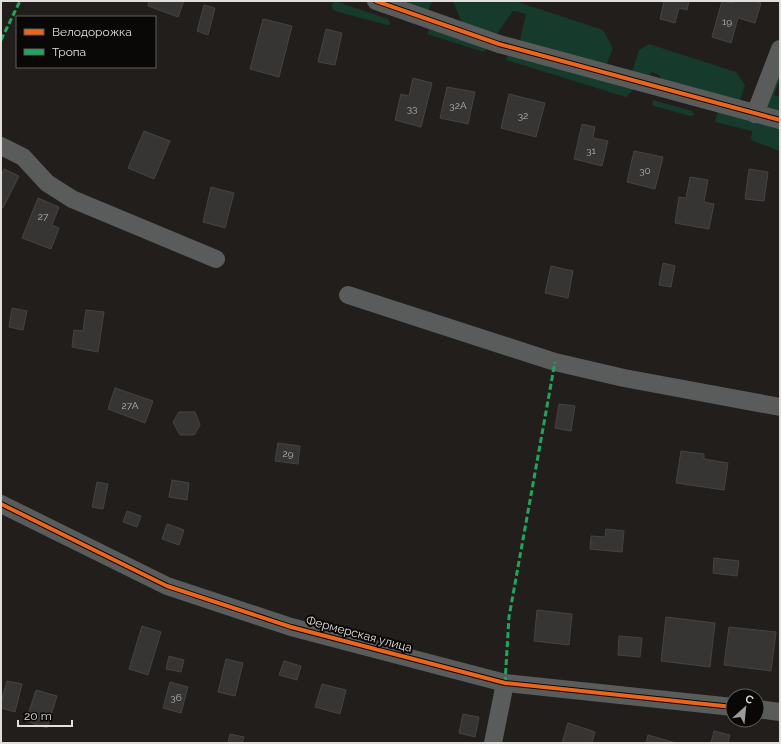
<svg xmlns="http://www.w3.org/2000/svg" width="781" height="744" viewBox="0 0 781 744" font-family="Raleway,sans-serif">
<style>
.green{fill:#163b2c}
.building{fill:#373533;stroke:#464442}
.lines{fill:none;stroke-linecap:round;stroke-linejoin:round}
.minor{stroke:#5a5b5b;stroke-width:18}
.quiet{stroke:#20a55d;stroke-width:3;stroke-dasharray:6 3;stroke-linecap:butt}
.cycleway-casing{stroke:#0a0807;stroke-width:6}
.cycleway{stroke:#eb651d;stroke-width:4}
.labels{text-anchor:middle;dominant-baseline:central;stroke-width:4;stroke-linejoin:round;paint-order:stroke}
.number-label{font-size:10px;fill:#b6b4b1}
.street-label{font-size:12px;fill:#e1dedb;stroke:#0a0807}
</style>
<rect width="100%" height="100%" fill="#211e1c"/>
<path class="green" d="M 398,1 L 432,1 L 428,12 Z
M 453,1 L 515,1 L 603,30 L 613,48 L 607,64 L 632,72 L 639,50 L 649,44 L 736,72 L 745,85 L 737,109 L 751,115 L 780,51 L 780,79 L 774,95 L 780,97 L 780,151 L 751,140 L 752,131 L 715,122 L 720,99 L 663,83 L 659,75 L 652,72 L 626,97 L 506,60 L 509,48 L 520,40 L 526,14 L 513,11 L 484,52 L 427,34 L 430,27 L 462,23 Z
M 334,2 L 338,2 L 388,19 L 390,23 L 389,25 L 387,25 L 335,11 L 332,9 L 332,5 Z
M 653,100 L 692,111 L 694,114 L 692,116 L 690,116 L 654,106 L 652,105 Z"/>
<path class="building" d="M 149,1 L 184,1 L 178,17 L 148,6 Z
M 664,1 L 689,1 L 687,10 L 679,8 L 675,23 L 660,19 Z
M 722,1 L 733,3 L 733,1 L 753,1 L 761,3 L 755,23 L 738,18 L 731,43 L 712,37 Z
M 204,5 L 215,8 L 208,35 L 197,31 Z
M 263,19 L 292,26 L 279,77 L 250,69 Z
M 326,29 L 342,33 L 335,65 L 318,62 Z
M 413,78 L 432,83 L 421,127 L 395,120 L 401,94 L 409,96 Z
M 447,87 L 475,92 L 468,124 L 440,118 Z
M 509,94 L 545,103 L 536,137 L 501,128 Z
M 582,124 L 595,127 L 593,138 L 608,141 L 602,166 L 574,159 Z
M 144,131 L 170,141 L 154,179 L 128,168 Z
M 634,151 L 663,157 L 655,189 L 627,182 Z
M 4,169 L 19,176 L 3,208 L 1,206 L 1,175 Z
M 749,169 L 768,172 L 764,201 L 745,199 Z
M 690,177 L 708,180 L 704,202 L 714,204 L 709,229 L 675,223 L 679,197 L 686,198 Z
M 211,187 L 234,193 L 225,228 L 203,222 Z
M 38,198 L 59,207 L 52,225 L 59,228 L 51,249 L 22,238 Z
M 663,263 L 675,266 L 671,287 L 659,285 Z
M 551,266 L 573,271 L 568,298 L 545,293 Z
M 12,308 L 27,311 L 23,330 L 9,327 Z
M 86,310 L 104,312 L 98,352 L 72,347 L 74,330 L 83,331 Z
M 115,388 L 153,401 L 145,423 L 108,409 Z
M 559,404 L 575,406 L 571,431 L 555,428 Z
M 179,412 L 195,412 L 200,425 L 194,435 L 180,435 L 173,422 Z
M 278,443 L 300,446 L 298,464 L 275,461 Z
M 681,451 L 704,454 L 704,459 L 728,463 L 724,490 L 676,483 Z
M 172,480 L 189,483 L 187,500 L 169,497 Z
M 97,482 L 108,484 L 103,509 L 92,507 Z
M 127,511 L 141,516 L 137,527 L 123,522 Z
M 167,524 L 184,530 L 179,545 L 162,539 Z
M 606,529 L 624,531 L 622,552 L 590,549 L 591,536 L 605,537 Z
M 714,558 L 739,561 L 737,576 L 713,573 Z
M 537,610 L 572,614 L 569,645 L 534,641 Z
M 666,617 L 715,623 L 710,667 L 661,661 Z
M 142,626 L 161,632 L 148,675 L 129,669 Z
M 729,627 L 776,632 L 771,671 L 724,665 Z
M 619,636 L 642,638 L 640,657 L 618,655 Z
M 169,656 L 184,660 L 181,672 L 166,669 Z
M 226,659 L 243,663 L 235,696 L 218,692 Z
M 284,661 L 301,666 L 297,680 L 279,675 Z
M 7,681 L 22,684 L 15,712 L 1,708 L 1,702 Z
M 170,682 L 188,687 L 181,713 L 163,708 Z
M 322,684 L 346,690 L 340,714 L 315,707 Z
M 36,690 L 57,696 L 47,728 L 26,721 Z
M 463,714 L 479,717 L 475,737 L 459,733 Z
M 568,723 L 595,732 L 592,743 L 562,743 Z
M 714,731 L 730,735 L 728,743 L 711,743 Z
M 230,734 L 244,737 L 242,743 L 228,743 Z
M 648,735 L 676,743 L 646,743 Z"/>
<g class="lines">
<path class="minor" d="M 376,1 L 499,44 L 780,120
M 755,114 L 780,49
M 1,146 L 23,157 L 47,183 L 72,199 L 216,259
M 348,295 L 555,362 L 624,378 L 780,407
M 1,504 L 167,586 L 291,627 L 505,683 L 733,707
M 757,709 L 780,712
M 493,743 L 505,683"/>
<path class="quiet" d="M 1,40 L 20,1
M 505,683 L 509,617 L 555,362"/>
<g class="cycleway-casing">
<path id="cycleway" d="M 376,1 L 499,44 L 780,120
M 1,504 L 167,586 L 291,627 L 505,683 L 733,707"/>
</g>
<use href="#cycleway" class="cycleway"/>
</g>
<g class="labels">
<g class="number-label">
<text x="727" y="21">19</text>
<text x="458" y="105">32А</text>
<text x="412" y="108">33</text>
<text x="523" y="115">32</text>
<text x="591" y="150">31</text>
<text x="645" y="170">30</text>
<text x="43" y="216">27</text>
<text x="130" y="405">27А</text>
<text x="288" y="453">29</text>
<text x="176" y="697">36</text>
</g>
<g class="street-label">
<text transform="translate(359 634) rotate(15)">Фермерская улица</text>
</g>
</g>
<rect width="781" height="744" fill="none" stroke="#e1dedb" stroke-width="4"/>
<rect x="16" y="16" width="140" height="52" fill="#0a0807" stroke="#605e5c"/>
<rect x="24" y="29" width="20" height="6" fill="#eb651d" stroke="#605e5c"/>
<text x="52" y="36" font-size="12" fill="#e1dedb">Велодорожка</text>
<rect x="24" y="49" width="20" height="6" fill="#20a55d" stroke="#605e5c"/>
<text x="52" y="56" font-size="12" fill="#e1dedb">Тропа</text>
<g transform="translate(745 708) rotate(27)"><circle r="19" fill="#0a0807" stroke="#605e5c"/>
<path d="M0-3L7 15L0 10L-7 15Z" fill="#9e9b98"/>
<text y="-6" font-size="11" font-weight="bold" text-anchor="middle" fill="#e1dedb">С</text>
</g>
<path d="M18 720v6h54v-6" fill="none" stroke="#e1dedb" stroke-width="2"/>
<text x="24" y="720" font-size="12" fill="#e1dedb" stroke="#0a0807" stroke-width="3" paint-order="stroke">20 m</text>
</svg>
